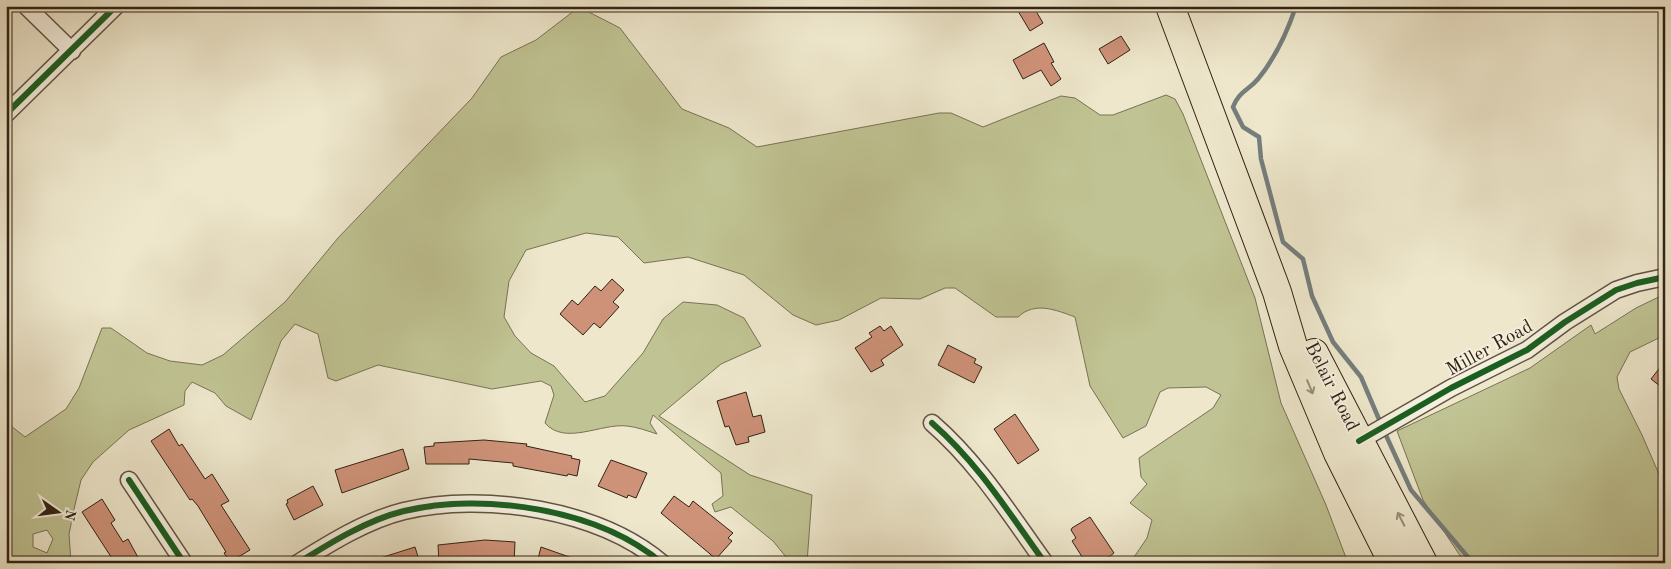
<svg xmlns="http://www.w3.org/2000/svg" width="1671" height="569" viewBox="0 0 1671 569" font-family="'Old Standard TT',serif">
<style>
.green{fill:#c0c393;stroke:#797253;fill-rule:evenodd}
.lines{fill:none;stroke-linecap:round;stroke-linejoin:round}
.stream{stroke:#757e7d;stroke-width:4.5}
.building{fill:#ce9279;stroke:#322213}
.street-casing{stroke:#615341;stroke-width:19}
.highway-casing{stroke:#322213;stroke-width:30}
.street{stroke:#f4efde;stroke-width:16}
.highway{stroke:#eee7cc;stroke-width:28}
.cycleway-casing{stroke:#f4efde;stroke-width:9}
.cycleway{stroke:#1b5e20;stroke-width:6}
.oneway{stroke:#998e79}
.labels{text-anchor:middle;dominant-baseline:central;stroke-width:4;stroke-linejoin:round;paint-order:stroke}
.street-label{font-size:19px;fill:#322213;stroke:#f4efde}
</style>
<rect width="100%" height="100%" fill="#eee7cc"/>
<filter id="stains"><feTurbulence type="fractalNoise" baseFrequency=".004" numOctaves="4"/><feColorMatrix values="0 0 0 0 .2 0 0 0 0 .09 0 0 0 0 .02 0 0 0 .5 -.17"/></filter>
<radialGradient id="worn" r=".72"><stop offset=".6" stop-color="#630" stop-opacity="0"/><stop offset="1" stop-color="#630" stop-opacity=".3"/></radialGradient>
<path class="green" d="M 579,7 L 620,28 L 682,109 L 729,128 L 757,147 L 939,113 L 951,113 L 983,127 L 1061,96 L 1075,98 L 1100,115 L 1113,115 L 1166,95 L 1175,99 L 1183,114 L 1255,298 L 1281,403 L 1326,505 L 1348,563 L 1130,563 L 1147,538 L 1152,520 L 1130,503 L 1147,484 L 1141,477 L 1139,458 L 1213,408 L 1221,395 L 1206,387 L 1168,388 L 1160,392 L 1146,426 L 1123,438 L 1090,386 L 1075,317 C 1056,310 1035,301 1018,317 L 996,317 L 955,288 L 945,288 L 920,299 L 881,298 L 839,320 L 816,325 L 793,315 L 744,275 L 688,257 L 644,263 L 618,237 L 586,233 L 526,250 L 509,281 L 504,317 L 515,336 L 531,353 L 554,366 L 585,402 L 605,396 L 643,353 L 663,319 L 683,302 L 717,305 L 744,318 L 761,346 L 721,364 L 659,416 L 750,475 L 812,495 L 807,563 L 791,563 L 773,541 L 731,507 L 715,512 L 712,504 L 723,496 L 721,473 L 653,415 L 650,423 L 657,434 C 648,431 637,427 627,426 C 601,423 565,446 545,423 L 554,395 L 551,386 L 541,381 L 492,389 L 378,365 L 336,381 L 328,378 L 318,334 L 295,324 L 281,341 L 251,420 L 226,406 L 215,393 L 192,382 L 185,391 L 184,405 L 129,430 L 93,462 L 81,480 L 75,505 L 69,534 L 71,563 L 8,563 L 6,491 L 12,481 L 6,465 L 6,422 L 25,437 L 66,409 L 79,388 L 102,328 L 111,328 L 147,353 L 170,361 L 202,365 L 223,355 L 285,302 L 338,238 L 472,98 L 501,57 L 536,40 ZM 47,530 L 53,539 L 47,553 L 33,547 L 33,534 Z
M 1665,294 L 1665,335 L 1630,352 L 1617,377 L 1619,389 L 1642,435 L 1665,488 L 1665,563 L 1465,563 L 1423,500 L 1397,431 L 1530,368 L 1591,325 L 1595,334 L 1636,308 Z"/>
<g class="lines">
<path class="stream" d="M 1296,6 C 1287,33 1276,57 1258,79 C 1248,91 1239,91 1233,107 L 1243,127 L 1259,137 L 1261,159 L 1283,242 L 1303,259 L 1312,296 L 1333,342 L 1361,377 L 1381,424
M 1384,431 L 1411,490 L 1473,563"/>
</g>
<path class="building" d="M 1015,6 L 1033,6 L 1043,23 L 1030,31 Z
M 1121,36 L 1130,50 L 1108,64 L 1099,49 Z
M 1044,43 L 1054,62 L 1051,63 L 1061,79 L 1051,86 L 1041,70 L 1023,79 L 1013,60 Z
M 612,279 L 624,290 L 613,302 L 619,307 L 600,328 L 594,323 L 583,335 L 560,314 L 572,300 L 578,305 L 595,286 L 601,291 Z
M 880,326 L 884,331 L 891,326 L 903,345 L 881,360 L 884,365 L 871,372 L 855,348 L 872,337 L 869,333 Z
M 948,345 L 976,359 L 974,363 L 982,367 L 974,383 L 938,365 Z
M 1665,361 L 1665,390 L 1651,379 Z
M 746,392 L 753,417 L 761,415 L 765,432 L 748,437 L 749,442 L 736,445 L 729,426 L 725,427 L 717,401 Z
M 1015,414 L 1039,450 L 1018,464 L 994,429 Z
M 169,429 L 179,446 L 182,444 L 205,479 L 212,474 L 229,501 L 221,505 L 250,550 L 230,562 L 224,553 L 226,552 L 198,506 L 192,499 L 190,500 L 151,441 Z
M 484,440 L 527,444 L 526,446 L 572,456 L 571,458 L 580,460 L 577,476 L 568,474 L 567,476 L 513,466 L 513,463 L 469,459 L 469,464 L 426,464 L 424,447 L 434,446 L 434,443 Z
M 403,449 L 409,469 L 342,493 L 335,470 Z
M 611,460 L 647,473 L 636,498 L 628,495 L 627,498 L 598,486 Z
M 313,486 L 323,505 L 294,520 L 286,504 L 288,503 L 287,500 Z
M 674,496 L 689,507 L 693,501 L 733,533 L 728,538 L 732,541 L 716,559 L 661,513 Z
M 102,499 L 115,520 L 111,523 L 123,542 L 128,539 L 141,563 L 115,563 L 82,512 Z
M 1090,517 L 1114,553 L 1101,563 L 1086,563 L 1072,541 L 1076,538 L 1071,530 L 1072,528 Z
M 485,540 L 515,542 L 514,563 L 439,563 L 438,545 Z
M 415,547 L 420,563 L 374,563 L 374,560 Z
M 541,547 L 575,559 L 574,563 L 537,563 Z"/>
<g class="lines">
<g class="street-casing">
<path id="street" d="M 26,6 L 72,51
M 6,114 L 116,6
M 932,423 C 978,463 1009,513 1045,563
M 1359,441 L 1451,388 L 1527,350 L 1565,322 L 1616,290 L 1637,283 L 1665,277
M 129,480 L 184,563
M 298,563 C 330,543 367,520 404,511 C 484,492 598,509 662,563"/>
</g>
<g class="highway-casing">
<path id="highway" d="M 1170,6 L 1277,292 L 1293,346 L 1338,453 L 1393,563
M 1314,353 L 1423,563"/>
</g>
<use href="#street" class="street"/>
<use href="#highway" class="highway"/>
<g class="cycleway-casing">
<path id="cycleway" d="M 6,114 L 116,6
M 932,423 C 978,463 1009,513 1045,563
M 1359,441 L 1451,388 L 1527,350 L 1565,322 L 1616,290 L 1637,283 L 1665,277
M 129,480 L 184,563
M 298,563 C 330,543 367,520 404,511 C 484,492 598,509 662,563"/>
</g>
<use href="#cycleway" class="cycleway"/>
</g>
<defs><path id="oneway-shaft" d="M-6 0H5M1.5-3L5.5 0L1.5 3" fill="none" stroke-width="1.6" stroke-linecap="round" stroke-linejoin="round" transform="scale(1.25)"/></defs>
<g class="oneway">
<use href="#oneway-shaft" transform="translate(1310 387) rotate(67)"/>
<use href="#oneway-shaft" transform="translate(1401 519) rotate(-117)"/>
</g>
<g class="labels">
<g class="street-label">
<text transform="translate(1490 349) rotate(-29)">Miller Road</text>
<text transform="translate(1331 387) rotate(63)">Belair Road</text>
</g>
</g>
<rect width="1671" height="569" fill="none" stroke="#eee7cc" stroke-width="25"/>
<rect x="8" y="8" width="1656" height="554" fill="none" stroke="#322213" stroke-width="2.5"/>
<rect x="12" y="12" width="1646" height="544" fill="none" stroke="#322213"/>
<g transform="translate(58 512) rotate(104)" stroke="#f4efde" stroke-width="4" paint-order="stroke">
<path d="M0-4L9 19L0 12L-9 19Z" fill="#322213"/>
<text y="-8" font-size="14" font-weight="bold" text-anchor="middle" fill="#322213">N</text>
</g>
<rect width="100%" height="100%" filter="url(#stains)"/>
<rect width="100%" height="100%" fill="url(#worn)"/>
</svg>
